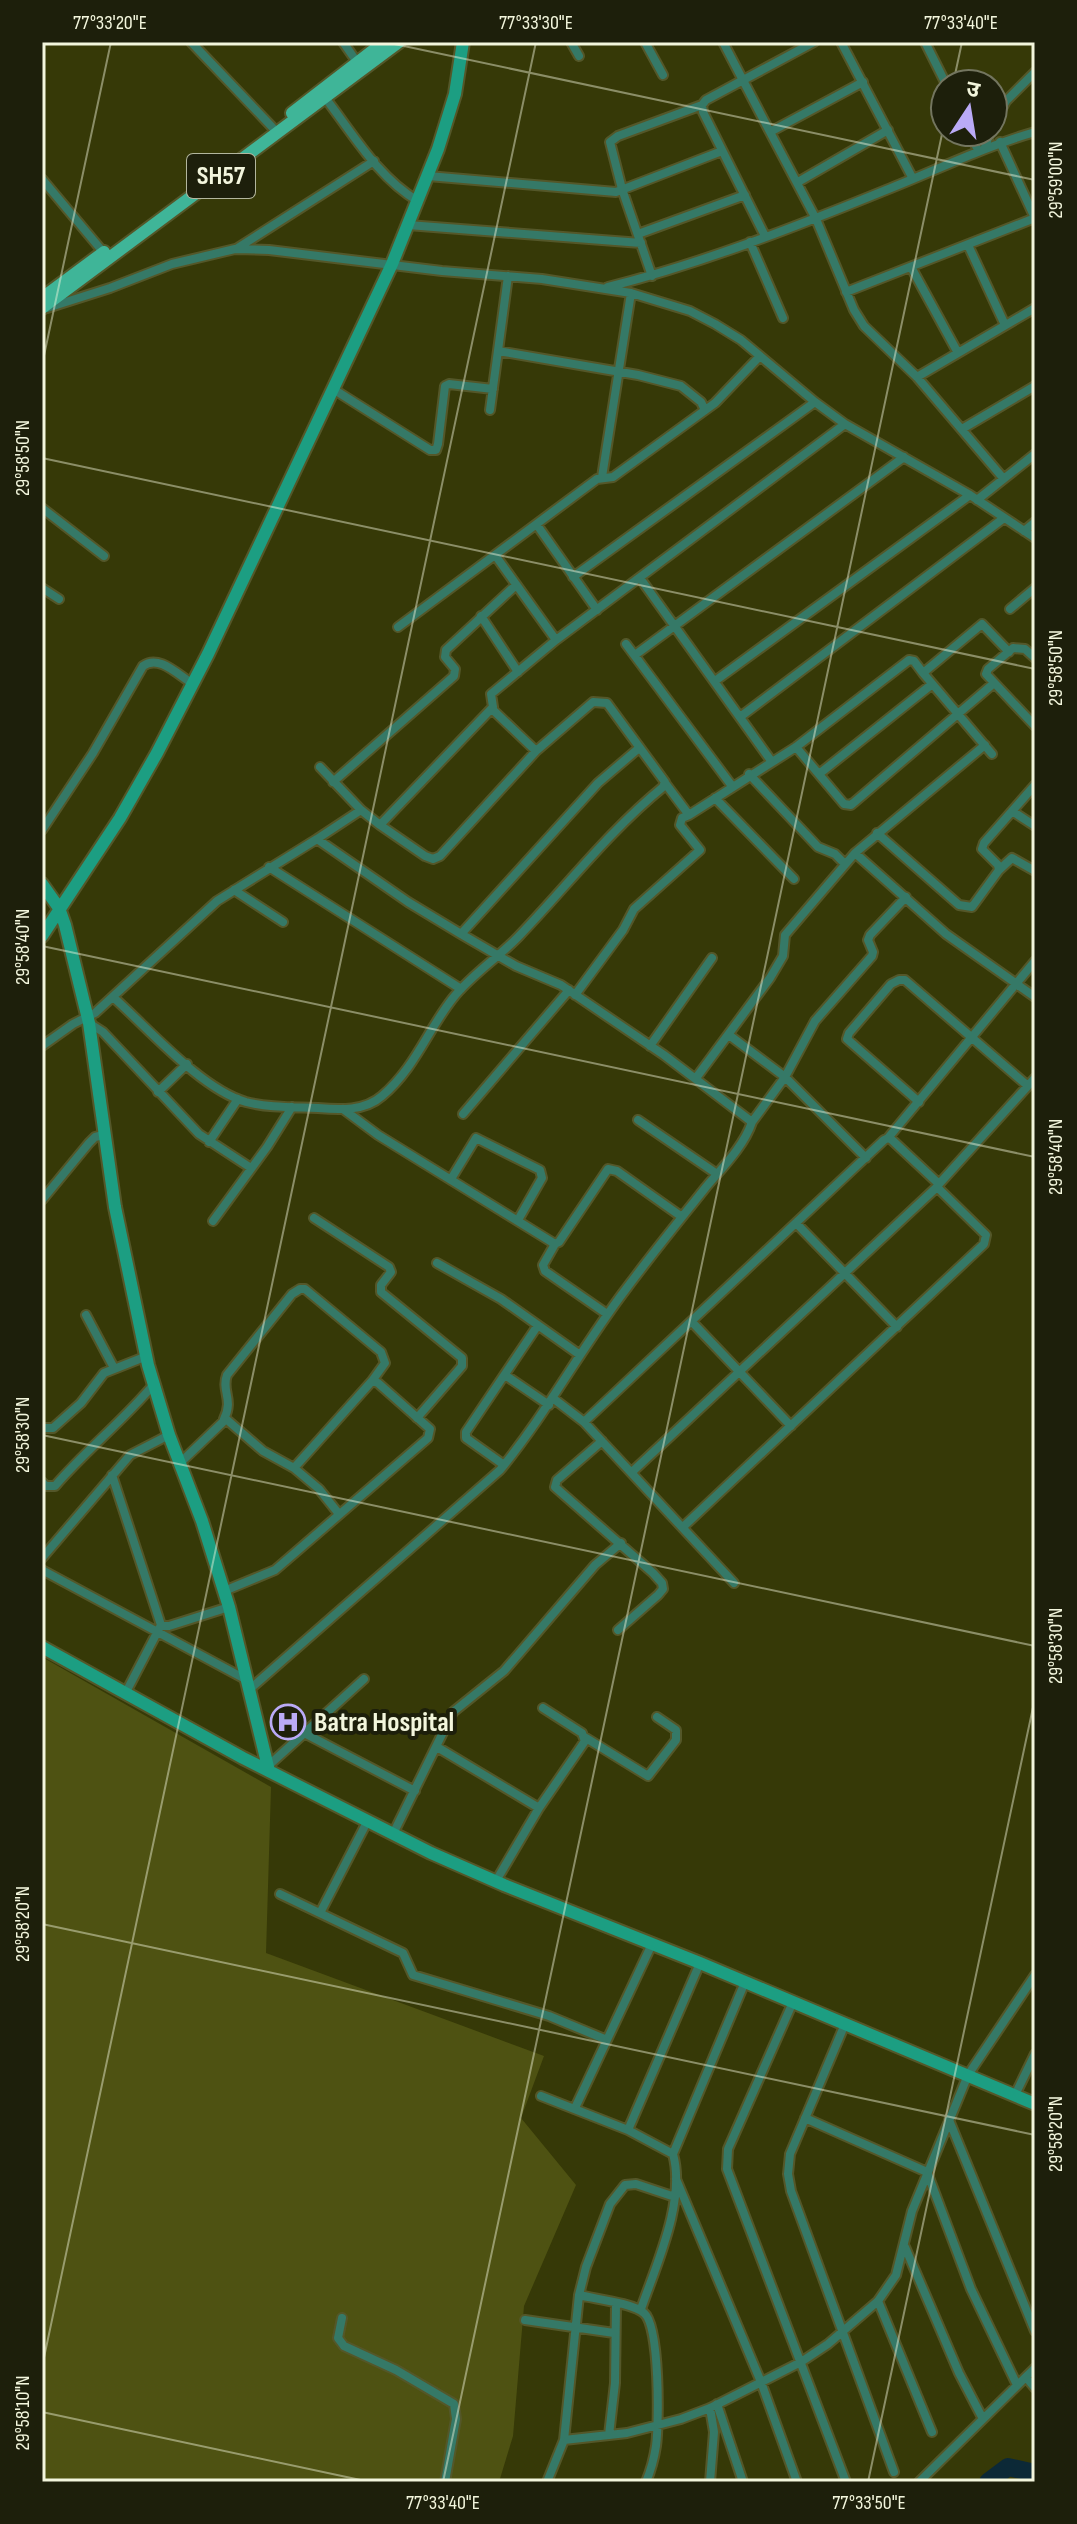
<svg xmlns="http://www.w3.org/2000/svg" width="1077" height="2524" viewBox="0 0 1077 2524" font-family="'Sofia Sans Condensed','Noto Sans Devanagari',sans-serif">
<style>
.green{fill:#4e5212}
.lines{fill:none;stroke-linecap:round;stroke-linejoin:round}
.river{stroke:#0c2937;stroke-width:18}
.street-casing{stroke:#545729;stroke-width:12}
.secondary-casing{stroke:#545729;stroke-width:16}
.primary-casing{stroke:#545729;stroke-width:16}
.street{stroke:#357967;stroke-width:8}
.secondary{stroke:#1c9e82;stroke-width:12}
.primary{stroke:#3fb598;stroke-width:12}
.ticks{fill:none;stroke:#f3f6dd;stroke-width:2;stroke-opacity:0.45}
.labels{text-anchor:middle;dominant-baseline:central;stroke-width:8;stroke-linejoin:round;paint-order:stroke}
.shield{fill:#1d1f0b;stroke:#b3b69e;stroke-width:2}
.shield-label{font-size:26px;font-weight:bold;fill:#f3f6dd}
.poi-label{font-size:28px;font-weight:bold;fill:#f3f6dd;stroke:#1d1f0b;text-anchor:start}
.neatline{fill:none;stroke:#f3f6dd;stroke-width:3}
.ticks-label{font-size:20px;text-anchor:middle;fill:#f3f6dd}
</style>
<rect width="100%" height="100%" fill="#363907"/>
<path class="green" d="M 42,1657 L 271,1787 L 266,1953 L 544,2056 L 521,2118 L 576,2185 L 524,2306 L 513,2436 L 499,2482 L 42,2482 Z"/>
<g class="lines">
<path class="river" d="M 988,2482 L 1008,2467 L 1035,2473"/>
<g class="street-casing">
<path id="street" d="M 191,42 L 273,128
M 343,42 L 357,62
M 571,42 L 579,56
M 645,42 L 663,75
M 723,42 L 770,132
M 841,42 L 913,179
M 925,42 L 946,84
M 863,82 L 770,132 L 816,219 L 854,310 L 864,326 L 917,377 L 1003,478
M 323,95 C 352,132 377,177 418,201
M 993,125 L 1006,101 L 1035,72
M 969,132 L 978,150
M 1000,142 L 1035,218
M 985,147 L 990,132
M 428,176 L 616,192 L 722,151
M 42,179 L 104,253
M 798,182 L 888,130
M 408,225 L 641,243
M 638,234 L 745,195
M 765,236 L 703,112 L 702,105 L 706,100 L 814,42
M 750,242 L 783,318
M 968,245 L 1005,325
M 236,249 L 374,161
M 911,267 L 958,353
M 652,276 L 622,189 L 610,142 L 618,136 L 702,105
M 608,287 C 703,263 795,227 886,190 C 937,170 983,147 1035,132
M 846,292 L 1035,218
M 47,308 L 110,288 L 172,264 L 235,249 L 269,250 L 442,271 L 542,279 L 631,293 L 690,311 L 715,324 L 741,340 L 815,402 L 845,424 L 970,495 L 1035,538
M 498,351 L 638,375 L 681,386 L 701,402 L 705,410
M 917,377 L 1035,308
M 333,389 L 430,450 L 436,450 L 438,444 L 445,386 L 449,384 L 493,389
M 490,410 L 508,276
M 962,429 L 1035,386
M 602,477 L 631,293
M 977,500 L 1035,454
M 42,508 L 104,556
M 537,525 L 597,610
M 1024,531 L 1035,522
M 495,555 L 556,640
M 573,577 L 815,402
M 640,578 L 772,762
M 42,588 L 59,599
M 1010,609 L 1035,588
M 481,616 L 518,672
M 398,627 L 597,479 L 613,477 L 715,403 L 760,356
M 626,644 L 732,786
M 635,655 L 904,457
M 1035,658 L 1025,649 L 1013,648 L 988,669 L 986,674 L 1035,726
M 715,681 L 970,495
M 492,709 L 536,751
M 740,717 L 1004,518
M 796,747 L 844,804 L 851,805 L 993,684
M 992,754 L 923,673 L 982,624 L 1009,652
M 320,767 L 361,810
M 749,774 L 818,847 L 835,854 L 845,864
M 819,774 L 931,685
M 333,782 L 454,676 L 455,669 L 445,657 L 446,650 L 516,585
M 715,798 L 794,879
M 1012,811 L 1035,826
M 689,815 L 796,747 L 909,660 L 914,661 L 923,673
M 42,830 L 93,753 L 143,666 C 159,654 178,675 193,684
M 877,833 L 959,905 L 972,907 L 999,870 L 998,865 L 982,849 L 984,843 L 1035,785
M 317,839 L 361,810 L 380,825
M 855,853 L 985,745
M 269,867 L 461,989
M 999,870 L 1012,858 L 1035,871
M 234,890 L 283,922
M 461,934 L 598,783 L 639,748
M 575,995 L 623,930 L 634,909 L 700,850 L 680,825 L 682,818 L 689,815 L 665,783
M 113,997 C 149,1029 201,1089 246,1102 C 269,1108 294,1107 318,1108 C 340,1110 365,1111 382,1096 C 415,1068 427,1031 453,998 C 471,975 499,957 519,936 C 567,886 609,831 663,787 L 665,782 L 607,703 L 593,702 L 536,751 L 440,856 L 433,859 L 425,856 L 380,825 L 493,707 L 491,694 L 556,640 L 845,424
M 89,1023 L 103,1032 L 199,1134 L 251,1168
M 729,1035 L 785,1077 L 815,1021 L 872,956 L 873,952 L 868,940 L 870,935 L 906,897
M 42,1046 L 73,1024 L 95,1013 L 217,901 L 317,839 L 408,902 L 461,934 L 516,966 L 561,985 L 664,1055 L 752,1122 L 785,1077 L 866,1158
M 650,1046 L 712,958
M 696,1078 L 770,978 L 783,956 L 785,935 L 855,853 L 946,934 L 1035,997
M 158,1092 L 187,1064
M 919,1102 L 847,1039 L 849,1033 L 891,984 L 899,980 L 905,980 L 1028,1086
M 343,1109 L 378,1135 L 555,1244 L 559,1242 L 608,1169 L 617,1171 L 682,1217
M 463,1114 L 569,990
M 638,1120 L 717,1174
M 888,1138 L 1035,961
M 209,1142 L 238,1099
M 451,1179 L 476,1138 L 540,1170 L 542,1178 L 518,1220
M 42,1200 L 89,1143 L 95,1137 L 103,1135
M 314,1218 L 389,1267 L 391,1272 L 381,1285 L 381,1292 L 462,1358 L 462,1366 L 417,1418
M 213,1221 L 267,1147 L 292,1107
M 796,1223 L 897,1327
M 555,1244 L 543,1265 L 545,1271 L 607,1314
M 437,1263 L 501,1299 L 580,1355
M 86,1315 L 114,1368
M 692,1322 L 791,1426
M 505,1375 L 549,1405
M 554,1399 L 584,1422 L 884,1140 L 888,1138 L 892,1140 L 939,1184 L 1035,1078
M 224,1419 C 234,1399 221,1391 227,1375 L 292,1294 L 300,1289 L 305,1289 L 381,1352 L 385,1363 L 372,1381
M 584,1422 L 734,1583
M 42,1428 L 53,1428 L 81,1403 L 104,1373 L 147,1356
M 602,1441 L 557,1480 L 555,1487 L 653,1573 L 662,1583 L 663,1589 L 658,1595 L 618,1630
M 180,1463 L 226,1419 L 263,1451 L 294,1468 L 319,1489 L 339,1514
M 504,1465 L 466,1438 L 466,1432 L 538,1325
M 632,1472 L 938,1186
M 112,1475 L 161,1625 L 125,1694
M 42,1482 L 46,1486 L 55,1486 C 86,1450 123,1421 154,1384
M 683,1527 L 984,1244 L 986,1235 L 937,1187
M 42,1558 L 130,1455 L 169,1435
M 42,1570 L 247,1680
M 224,1591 L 275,1570 L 428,1438 L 430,1429 L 378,1383 L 372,1381 L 294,1468
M 161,1626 L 169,1626 L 229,1607
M 250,1689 L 500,1470 C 547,1413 581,1348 626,1289 C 652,1254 679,1221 706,1187 C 722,1168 744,1146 752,1122
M 306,1734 L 415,1791
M 586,1738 L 648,1776 L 676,1740 L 676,1730 L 657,1717
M 437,1747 L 539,1808
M 268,1766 L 364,1679
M 393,1834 L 453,1712 L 504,1671 L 595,1565 L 621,1543
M 496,1881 L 539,1808 L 585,1741 L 582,1733 L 543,1708
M 280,1894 L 403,1953 L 413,1975 L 549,2016 L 607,2040
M 320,1913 L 367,1822
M 793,2002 L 728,2149 L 727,2169 L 846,2482
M 845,2024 L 790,2154 L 788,2174 L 791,2191 L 894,2472
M 1015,2095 L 1035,2054
M 541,2096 L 628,2130 L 673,2154 C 686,2201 656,2265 641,2309
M 575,2108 L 652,1944
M 805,2118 L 927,2172 L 971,2289 L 1017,2385
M 949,2120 L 1035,2331
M 628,2130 L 700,1963
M 673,2154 L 745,1982
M 676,2179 L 761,2382 L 797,2482
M 905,2247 L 959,2373 L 983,2419
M 579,2295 C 595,2299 633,2303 644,2313 C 660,2326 659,2424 656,2446 C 654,2459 651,2470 646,2482
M 878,2301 L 932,2432
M 342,2318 L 338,2338 L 344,2346 L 396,2370 L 454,2404 L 456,2419 L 445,2482
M 525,2320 L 614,2333
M 1026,2377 L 1035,2388
M 717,2404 L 743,2482
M 710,2408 L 714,2432 L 710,2482
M 609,2435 L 615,2383 L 616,2304
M 564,2440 L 627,2433 L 681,2419 L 710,2408 L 801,2362 L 828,2344 L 878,2301 L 896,2275 L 912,2211 L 968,2075 L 1035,1975
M 547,2482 L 564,2440 L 579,2295 L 586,2267 L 610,2204 L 625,2185 L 636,2184 L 675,2197
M 919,2482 L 1035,2368"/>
</g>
<g class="secondary-casing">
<path id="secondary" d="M 42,884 L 59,908 L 65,925 L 89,1023 L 115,1207 L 148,1365 L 169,1435 L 202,1521 L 229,1607 L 269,1771
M 42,936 L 120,818 L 157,753 L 208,654 L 392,264 L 438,149 L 455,94 L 463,42
M 42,1647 L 243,1758 L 431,1853 L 504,1885 L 700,1963 L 1035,2104"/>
</g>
<g class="primary-casing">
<path id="primary" d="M 292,113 L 384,42
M 42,298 L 104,252
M 42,308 L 399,42"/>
</g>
<use href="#street" class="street"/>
<use href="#secondary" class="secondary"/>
<use href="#primary" class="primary"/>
</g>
<path class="ticks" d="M 385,42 L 1035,180M 953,84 L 962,42M 42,365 L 111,42M 42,458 L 1035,669M 42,946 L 1035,1157M 42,1435 L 1035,1646M 42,1924 L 1035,2135M 42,2367 L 536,42M 42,2412 L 370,2482M 443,2482 L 945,120M 868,2482 L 1035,1698"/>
<defs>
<g id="hospital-ring" transform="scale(1.8)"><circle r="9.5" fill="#1d1f0b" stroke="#baaaf6" stroke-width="1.5"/><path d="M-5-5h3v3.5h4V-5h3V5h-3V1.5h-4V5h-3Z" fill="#baaaf6"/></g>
</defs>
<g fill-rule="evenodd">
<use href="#hospital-ring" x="288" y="1722"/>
</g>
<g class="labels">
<rect class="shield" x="187" y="154" width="68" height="44" rx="6"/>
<g class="shield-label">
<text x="221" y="176">SH57</text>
</g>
<g class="poi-label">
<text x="314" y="1722">Batra Hospital</text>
</g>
</g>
<rect width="1077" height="2524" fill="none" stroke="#1d1f0b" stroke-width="88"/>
<g transform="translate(969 108) rotate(12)"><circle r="38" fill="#1d1f0b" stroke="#73755f" stroke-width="2"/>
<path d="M0-6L14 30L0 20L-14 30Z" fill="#baaaf6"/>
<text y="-12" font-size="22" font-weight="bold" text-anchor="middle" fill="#f3f6dd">उ</text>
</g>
<rect x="44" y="44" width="989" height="2436" class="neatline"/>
<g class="ticks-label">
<text x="110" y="29">77°33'20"E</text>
<text x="536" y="29">77°33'30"E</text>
<text x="961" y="29">77°33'40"E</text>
<text transform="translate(1055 180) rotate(-90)" y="7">29°59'00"N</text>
<text transform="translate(22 458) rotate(-90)" y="7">29°58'50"N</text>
<text transform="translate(1055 668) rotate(-90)" y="7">29°58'50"N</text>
<text transform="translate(22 947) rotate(-90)" y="7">29°58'40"N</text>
<text transform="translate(1055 1157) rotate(-90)" y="7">29°58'40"N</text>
<text transform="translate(22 1435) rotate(-90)" y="7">29°58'30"N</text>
<text transform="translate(1055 1646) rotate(-90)" y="7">29°58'30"N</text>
<text transform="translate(22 1924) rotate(-90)" y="7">29°58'20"N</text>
<text transform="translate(1055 2134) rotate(-90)" y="7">29°58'20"N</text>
<text transform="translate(22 2413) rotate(-90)" y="7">29°58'10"N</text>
<text x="443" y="2509">77°33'40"E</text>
<text x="869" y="2509">77°33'50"E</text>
</g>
</svg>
